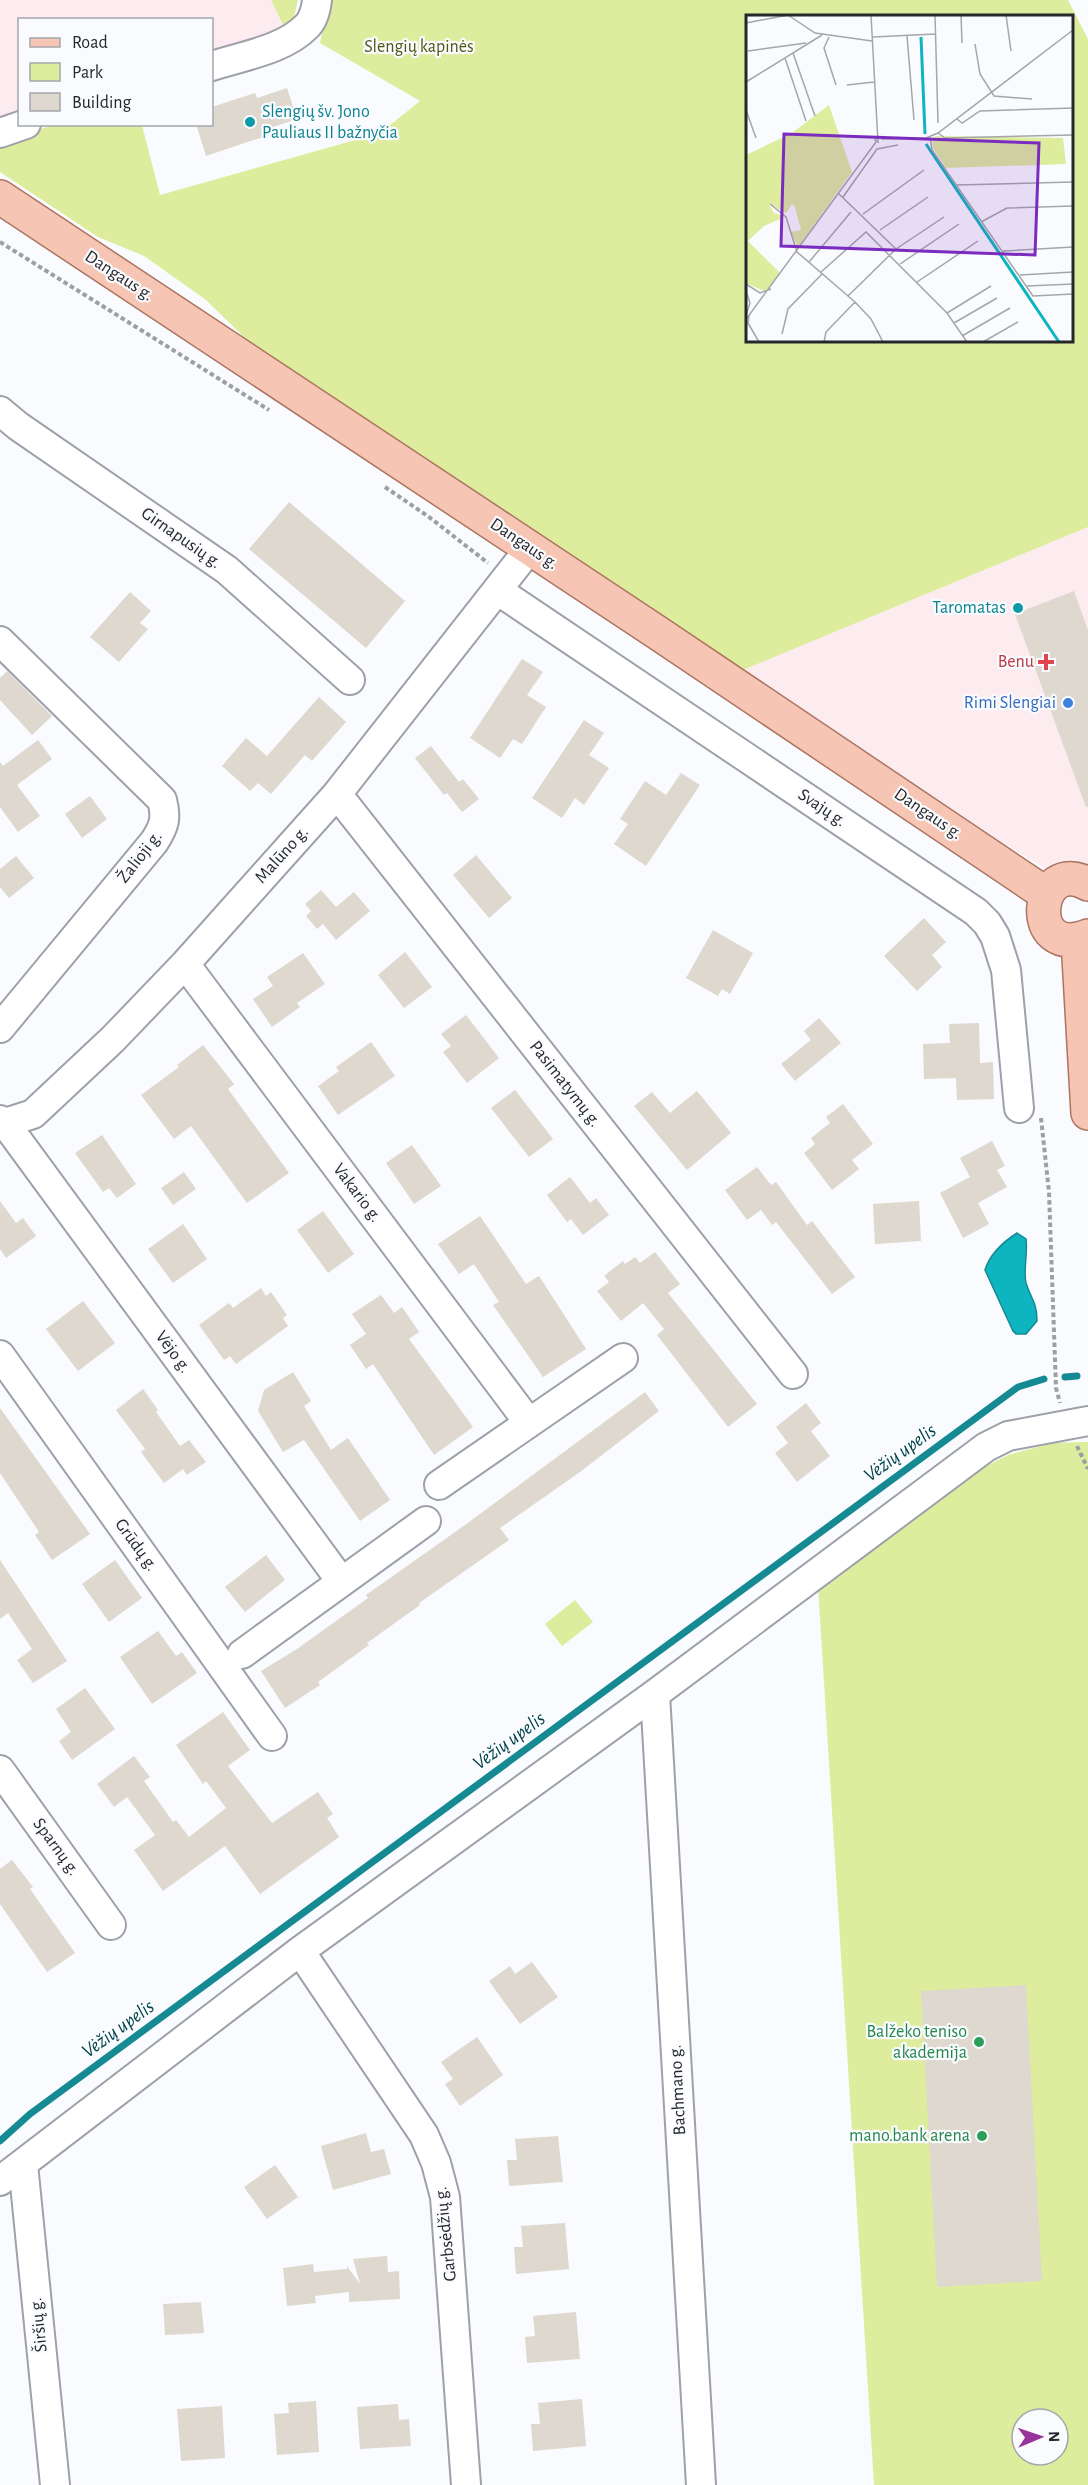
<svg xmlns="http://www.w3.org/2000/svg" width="1088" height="2485" viewBox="0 0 1088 2485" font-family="'Alegreya Sans',sans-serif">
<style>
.commercial{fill:#fcecf0}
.green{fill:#deec9e;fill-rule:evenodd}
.water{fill:#0eb5c0;stroke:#158a93;stroke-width:1.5}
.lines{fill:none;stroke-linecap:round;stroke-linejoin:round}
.stream{stroke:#158a93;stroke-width:7}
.building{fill:#ded8cf}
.minor-casing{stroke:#9ea1aa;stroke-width:32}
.major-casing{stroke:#ab7562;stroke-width:36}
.path{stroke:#9d9fa2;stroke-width:4;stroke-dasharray:4.5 3;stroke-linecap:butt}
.minor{stroke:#fff;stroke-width:28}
.major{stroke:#f7c5b3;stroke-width:33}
.culture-dot{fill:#0f9aa8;stroke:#f9fbfe;stroke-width:2}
.health-dot{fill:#e0444e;stroke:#f9fbfe;stroke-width:2}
.shop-dot{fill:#3f7fe0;stroke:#f9fbfe;stroke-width:2}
.leisure-dot{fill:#2e9e5b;stroke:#f9fbfe;stroke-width:2}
.labels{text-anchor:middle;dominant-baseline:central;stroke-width:4.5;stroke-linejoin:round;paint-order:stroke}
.park-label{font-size:18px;fill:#4f5815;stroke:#f9fbfe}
.culture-label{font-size:18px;fill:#0d838f;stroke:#f9fbfe;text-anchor:start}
.street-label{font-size:18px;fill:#26272b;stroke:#f9fbfe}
.health-label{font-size:18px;fill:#be3a42;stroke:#f9fbfe;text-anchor:end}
.shop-label{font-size:18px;fill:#366cbe;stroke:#f9fbfe;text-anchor:end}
.leisure-label{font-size:18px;fill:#27864d;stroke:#f9fbfe;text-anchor:end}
.water-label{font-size:20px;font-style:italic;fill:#004146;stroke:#f9fbfe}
.inset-river{fill:none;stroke:#0eb5c0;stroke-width:3}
.inset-road{fill:none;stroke:#a5a6aa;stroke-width:1.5}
.view{fill:#7b2cbf;fill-opacity:0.15;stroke:#7b2cbf;stroke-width:3}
.inset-edge{fill:none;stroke:#26272b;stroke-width:3}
</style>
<rect width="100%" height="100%" fill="#f9fbfe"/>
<path class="commercial" d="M 0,0 L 271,0 L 286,31 L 212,54 L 212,20 L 20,20 L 19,114 L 0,121 Z
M 1088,527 L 1088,877 L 1043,867 L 998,840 L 743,670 Z"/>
<path class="green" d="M 271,0 L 298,0 L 294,17 L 286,31 Z
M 329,0 L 1068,0 L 1088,39 L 1088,527 L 743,670 L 249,342 L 206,300 L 144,256 L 98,237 L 0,172 L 0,141 L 54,125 L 142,125 L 160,195 L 380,133 L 420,101 L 320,43 ZM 748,16 L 1072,16 L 1072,340 L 748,340 Z
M 1082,1442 L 1088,1442 L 1088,2485 L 874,2485 L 818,1586 L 977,1471 L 1008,1455 L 1052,1443 ZM 1022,2419 L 1058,2419 L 1058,2455 L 1022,2455 Z
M 575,1600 L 593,1622 L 562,1646 L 545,1624 Z"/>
<path class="water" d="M 1017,1233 L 1026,1239 C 1028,1254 1023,1271 1026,1283 C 1031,1299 1037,1302 1037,1321 L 1026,1334 L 1016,1334 L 1013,1331 L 985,1270 C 990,1254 1003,1242 1017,1233 Z"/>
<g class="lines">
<path class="stream" d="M 1065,1377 L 1077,1376
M 0,2141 L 30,2114 L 1018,1387 L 1044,1379"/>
</g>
<path class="building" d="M 287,88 L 297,119 L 267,129 L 269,135 L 206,156 L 196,124 L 212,124 L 212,107 L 255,93 L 257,98 Z
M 289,502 L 405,601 L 366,648 L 249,549 Z
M 1074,591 L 1088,630 L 1088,807 L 1086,807 L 1015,614 Z
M 130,592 L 151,611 L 140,623 L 148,629 L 119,662 L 90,637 Z
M 522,659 L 543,672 L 527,695 L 546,707 L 522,744 L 513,739 L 500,758 L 470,738 Z
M 7,671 L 52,716 L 32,735 L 0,700 L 0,678 Z
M 319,697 L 346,722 L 312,761 L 305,755 L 271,794 L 258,783 L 250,791 L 222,766 L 246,738 L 267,756 Z
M 584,720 L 604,733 L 589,755 L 609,768 L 584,805 L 575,798 L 562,818 L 532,798 Z
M 38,740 L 52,759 L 17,785 L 40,816 L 18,832 L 0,807 L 0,762 L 3,766 Z
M 431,746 L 459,782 L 463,779 L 479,799 L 462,812 L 447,793 L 444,795 L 415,758 Z
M 681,773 L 700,785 L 646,866 L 614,844 L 628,824 L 620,819 L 645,781 L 666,795 Z
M 90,796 L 107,819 L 82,838 L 65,814 Z
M 476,855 L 512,898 L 489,918 L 453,875 Z
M 16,856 L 34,878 L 9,898 L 0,887 L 0,869 Z
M 321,890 L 336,907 L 354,892 L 370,911 L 336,940 L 323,924 L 317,929 L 306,916 L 311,911 L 305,904 Z
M 924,918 L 946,942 L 932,955 L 942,967 L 917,991 L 884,956 Z
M 713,930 L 753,953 L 730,994 L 722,989 L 718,996 L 686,978 Z
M 405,952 L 432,987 L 404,1008 L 378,975 Z
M 303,953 L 325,984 L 297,1003 L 300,1007 L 272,1027 L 253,999 L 273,986 L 267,977 Z
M 466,1015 L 499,1058 L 467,1083 L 443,1052 L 451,1046 L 441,1034 Z
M 819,1018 L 841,1043 L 795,1081 L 781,1064 L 811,1040 L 804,1031 Z
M 979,1023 L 980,1063 L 993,1062 L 994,1099 L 957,1100 L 956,1078 L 924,1079 L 923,1044 L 950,1043 L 949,1024 Z
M 371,1042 L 395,1076 L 338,1115 L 318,1086 L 339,1071 L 336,1067 Z
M 203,1045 L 234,1084 L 228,1089 L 289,1173 L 247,1203 L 191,1126 L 174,1139 L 141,1095 L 179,1067 L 177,1065 Z
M 515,1090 L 553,1139 L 529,1157 L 491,1108 Z
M 697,1091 L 731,1133 L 687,1170 L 634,1106 L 652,1092 L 670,1113 Z
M 843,1104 L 873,1144 L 852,1160 L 859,1169 L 832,1190 L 804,1153 L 815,1144 L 811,1138 L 830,1123 L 826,1117 Z
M 102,1135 L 136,1184 L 117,1198 L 109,1188 L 103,1192 L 75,1153 Z
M 992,1141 L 1005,1166 L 997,1170 L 1007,1187 L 978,1203 L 989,1224 L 963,1238 L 940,1193 L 970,1177 L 960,1158 Z
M 412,1145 L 441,1186 L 414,1204 L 386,1163 Z
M 757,1167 L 771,1185 L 776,1182 L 807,1225 L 812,1221 L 855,1277 L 832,1294 L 776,1222 L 772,1225 L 761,1210 L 747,1220 L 725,1190 Z
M 184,1172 L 196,1189 L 173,1205 L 161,1188 Z
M 570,1177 L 590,1203 L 596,1198 L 609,1215 L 583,1235 L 571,1219 L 567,1222 L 547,1195 Z
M 0,1201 L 16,1223 L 23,1218 L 36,1236 L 6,1258 L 0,1249 Z
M 919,1201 L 921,1241 L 875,1244 L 873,1204 Z
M 323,1211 L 354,1254 L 328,1273 L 297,1230 Z
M 480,1216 L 526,1284 L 539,1276 L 586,1349 L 543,1377 L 493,1305 L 499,1302 L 474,1264 L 459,1274 L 438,1244 Z
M 183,1224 L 207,1259 L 173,1283 L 148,1249 Z
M 655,1252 L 680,1284 L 668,1293 L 757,1404 L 728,1427 L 657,1335 L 664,1329 L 643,1303 L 621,1321 L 597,1291 L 609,1282 L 604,1276 L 623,1261 L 625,1264 L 635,1257 L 640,1263 Z
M 261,1288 L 266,1296 L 271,1292 L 287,1315 L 283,1318 L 288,1326 L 236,1364 L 230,1356 L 224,1360 L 199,1325 L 229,1303 L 233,1308 Z
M 381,1295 L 394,1313 L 402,1307 L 419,1332 L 409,1339 L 473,1427 L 434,1455 L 373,1364 L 366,1369 L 350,1345 L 366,1334 L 352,1314 Z
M 83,1301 L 115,1343 L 78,1371 L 46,1329 Z
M 293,1372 L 311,1401 L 304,1406 L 331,1450 L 348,1438 L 390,1500 L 360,1521 L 304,1440 L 283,1452 L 258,1411 L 264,1390 Z
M 143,1389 L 158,1410 L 156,1412 L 180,1446 L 189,1440 L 206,1462 L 187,1475 L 183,1469 L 164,1483 L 141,1452 L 145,1449 L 116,1410 Z
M 645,1392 L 659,1411 L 580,1472 L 500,1528 L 509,1540 L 419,1603 L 420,1605 L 367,1643 L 369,1645 L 318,1682 L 320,1685 L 285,1708 L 261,1671 L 297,1649 L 368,1598 L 366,1595 L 465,1525 Z
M 806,1403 L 821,1423 L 811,1431 L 830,1456 L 797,1482 L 775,1453 L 788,1443 L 776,1427 Z
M 0,1408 L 90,1534 L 52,1560 L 35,1535 L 39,1532 L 0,1473 Z
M 266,1555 L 285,1580 L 245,1612 L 225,1587 Z
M 0,1560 L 67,1661 L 33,1683 L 17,1660 L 32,1649 L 8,1613 L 0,1619 Z
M 115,1560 L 142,1598 L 109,1622 L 82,1584 Z
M 158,1631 L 176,1656 L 182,1652 L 197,1673 L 152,1704 L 120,1657 Z
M 85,1688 L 115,1729 L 72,1760 L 59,1741 L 71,1732 L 56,1709 Z
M 223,1712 L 250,1750 L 228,1766 L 272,1823 L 318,1792 L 333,1814 L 327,1818 L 339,1837 L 260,1894 L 225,1846 L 163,1891 L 134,1850 L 155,1835 L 127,1797 L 114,1807 L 97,1784 L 134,1756 L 150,1777 L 144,1781 L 173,1822 L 176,1820 L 189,1837 L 226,1808 L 206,1781 L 203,1784 L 176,1745 Z
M 12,1860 L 33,1887 L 30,1889 L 75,1953 L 47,1972 L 0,1904 L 0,1869 Z
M 532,1962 L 558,1997 L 520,2024 L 489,1981 L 510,1966 L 515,1974 Z
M 1026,1985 L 1042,2281 L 937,2287 L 921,1991 Z
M 477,2037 L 503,2075 L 460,2106 L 445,2084 L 453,2079 L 441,2062 Z
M 366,2133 L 371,2152 L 384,2149 L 391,2174 L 333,2190 L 321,2146 Z
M 558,2136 L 563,2182 L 509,2186 L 507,2160 L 517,2160 L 515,2139 Z
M 275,2165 L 298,2197 L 267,2219 L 244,2187 Z
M 565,2223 L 569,2269 L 516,2274 L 514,2247 L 523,2247 L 521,2226 Z
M 387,2256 L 388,2272 L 399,2271 L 400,2299 L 349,2302 L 349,2292 L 315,2296 L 316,2303 L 287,2306 L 283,2268 L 313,2264 L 314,2272 L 347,2269 L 347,2266 L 360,2284 L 353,2259 Z
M 201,2302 L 204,2333 L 165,2335 L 163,2304 Z
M 576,2312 L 580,2359 L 527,2363 L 525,2337 L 535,2336 L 533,2316 Z
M 582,2399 L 586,2446 L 533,2451 L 531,2424 L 540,2424 L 538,2403 Z
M 316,2401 L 319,2452 L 277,2455 L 274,2414 L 289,2413 L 288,2403 Z
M 398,2404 L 399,2420 L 409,2419 L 411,2446 L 360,2449 L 357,2407 Z
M 222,2406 L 225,2458 L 181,2461 L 177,2409 Z"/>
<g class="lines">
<g class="minor-casing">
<path id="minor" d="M 212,66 C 242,56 284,50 307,26 C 314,19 316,9 317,0
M 0,133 L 26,124
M 0,411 L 18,426 L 227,570 L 350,680
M 497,590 L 976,912 L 987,923 L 995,936 L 1006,970 L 1019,1108
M 0,641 L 162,800 C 167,818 164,827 154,842 L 0,1028
M 337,794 L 793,1374
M 185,964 L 529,1423
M 0,1120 L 5,1123 L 33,1114 L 113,1039 L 185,964 L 337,794 L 530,548
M 5,1123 L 341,1581
M 0,1355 L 272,1736
M 439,1485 L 623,1358
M 242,1654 L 426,1521
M 655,1694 L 701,2485
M 0,1770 L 111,1925
M 300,1951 L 424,2135 L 436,2163 L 445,2197 L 466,2485
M 23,2164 L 55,2485
M 0,2181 L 300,1951 L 655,1694 L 986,1447 L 1008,1436 L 1088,1421"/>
</g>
<g class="major-casing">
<path id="major" d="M 0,197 L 658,633 L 1046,894
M 1088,884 C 1035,854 1023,961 1088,936
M 1078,940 L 1088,1113"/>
</g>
<path class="path" d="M 0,242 L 269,410
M 385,487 L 429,517 L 488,563
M 1041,1118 L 1049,1192 L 1056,1388 L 1060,1403
M 1077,1446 L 1088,1469"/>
<use href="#minor" class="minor"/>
<use href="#major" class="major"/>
</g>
<g class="culture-dot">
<circle cx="250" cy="122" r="6"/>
<circle cx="1018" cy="608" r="6"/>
</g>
<path class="health-dot" d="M1043 653h6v6h6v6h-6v6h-6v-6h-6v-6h6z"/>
<circle class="shop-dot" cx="1068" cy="703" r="6"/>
<g class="leisure-dot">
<circle cx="979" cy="2042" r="6"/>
<circle cx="982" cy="2136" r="6"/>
</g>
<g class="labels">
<g class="park-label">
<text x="419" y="47">Slengių kapinės</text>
</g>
<g class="culture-label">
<text x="262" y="112">Slengių šv. Jono<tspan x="262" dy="21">Pauliaus II bažnyčia</tspan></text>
<text x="1006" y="608" text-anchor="end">Taromatas</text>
</g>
<g class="street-label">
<text transform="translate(119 276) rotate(33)">Dangaus g.</text>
<text transform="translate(181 538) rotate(35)">Girnapusių g.</text>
<text transform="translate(524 544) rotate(34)">Dangaus g.</text>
<text transform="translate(822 808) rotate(34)">Svajų g.</text>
<text transform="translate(928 814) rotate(34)">Dangaus g.</text>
<text transform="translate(282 855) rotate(-48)">Malūno g.</text>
<text transform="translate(140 857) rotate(-52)">Žalioji g.</text>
<text transform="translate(565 1084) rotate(52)">Pasimatymų g.</text>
<text transform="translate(357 1193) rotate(53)">Vakario g.</text>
<text transform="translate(173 1352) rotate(54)">Vėjo g.</text>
<text transform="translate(136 1545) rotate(54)">Grūdų g.</text>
<text transform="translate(56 1847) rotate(54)">Sparnų g.</text>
<text transform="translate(678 2090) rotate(-93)">Bachmano g.</text>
<text transform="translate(446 2234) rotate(-96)">Garbsėdžių g.</text>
<text transform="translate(39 2325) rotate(-96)">Širšių g.</text>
</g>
<g class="health-label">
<text x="1034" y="662">Benu</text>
</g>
<g class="shop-label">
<text x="1056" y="703">Rimi Slengiai</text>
</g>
<g class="leisure-label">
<text x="967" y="2032">Balžeko teniso<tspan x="967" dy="21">akademija</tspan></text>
<text x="970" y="2136">mano.bank arena</text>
</g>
<g class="water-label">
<text transform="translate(900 1453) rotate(-36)">Vėžių upelis</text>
<text transform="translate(509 1741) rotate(-36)">Vėžių upelis</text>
<text transform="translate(118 2029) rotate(-36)">Vėžių upelis</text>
</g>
</g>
<g transform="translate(746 15)">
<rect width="327" height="327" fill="#f9fbfe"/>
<path d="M 83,90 L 106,157 L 52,232 L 45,217 L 55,215 L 49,192 L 46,189 L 40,198 L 23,189 L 28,198 L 39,202 L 18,211 L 2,226 L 34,258 L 20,277 L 0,268 L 0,140 L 46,118 ZM 191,121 L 317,123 L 320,149 L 200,153 L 187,133 L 186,123 Z" fill="#deec9e"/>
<path class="inset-river" d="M 175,22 L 179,119M 180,129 L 313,327"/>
<path class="inset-road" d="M 42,0 L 69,18 L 126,26M 125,0 L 132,127 L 129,125 L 131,121M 189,0 L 192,108M 215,0 L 216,28M 260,0 L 265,36M 0,8 L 42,0M 161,21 L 168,105M 83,22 L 78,33 L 90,70M 127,22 L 189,19M 229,29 L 234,59 L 248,81 L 286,84M 2,36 L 60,28M 47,38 L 69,101M 39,43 L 60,106M 0,67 L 76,20M 101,70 L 128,67M 0,95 L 10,123M 211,104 L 216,108 L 234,96 L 327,93M 192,118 L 199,123 L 327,120M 184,122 L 186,135 L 287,281 L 327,279M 135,124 L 180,123 L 192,118 L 327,15M 211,170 L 327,167M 93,179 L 150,234 L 102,281M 97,182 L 131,134 L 152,130M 24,189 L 40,202 L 51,237 L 109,287 L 125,304 L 137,327M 117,199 L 178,155M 235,207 L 261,193 L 327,191M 134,215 L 182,182M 150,234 L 198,202M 257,236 L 327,232M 63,247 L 105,197M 154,249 L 213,209M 75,257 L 120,217 L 201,298 L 221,327M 274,260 L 327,257M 171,267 L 232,226M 0,269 L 14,278 L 25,274M 281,271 L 327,269M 0,276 L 4,288 L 0,300M 201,298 L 245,271M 3,301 L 2,308 L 13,327M 1,303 L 130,127M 208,308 L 251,283M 36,319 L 42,294 L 76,259M 216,321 L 264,293M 78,327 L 80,317 L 109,287M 237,327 L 272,307"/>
<path class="view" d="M 38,119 L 293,128 L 289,240 L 35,231 Z"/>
<rect width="327" height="327" class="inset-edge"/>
</g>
<rect x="18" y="18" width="195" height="108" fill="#f9fbfe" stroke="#a5a6aa" stroke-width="1.5"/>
<rect x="30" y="38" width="30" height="9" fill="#f7c5b3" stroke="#a5a6aa" stroke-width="1.5"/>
<text x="72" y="48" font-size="18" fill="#26272b">Road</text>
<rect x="30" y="63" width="30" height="18" fill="#deec9e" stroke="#a5a6aa" stroke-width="1.5"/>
<text x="72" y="78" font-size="18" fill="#26272b">Park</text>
<rect x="30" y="93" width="30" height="18" fill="#ded8cf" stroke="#a5a6aa" stroke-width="1.5"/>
<text x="72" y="108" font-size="18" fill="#26272b">Building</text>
<g transform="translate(1040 2437) rotate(88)"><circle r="28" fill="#f9fbfe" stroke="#a5a6aa" stroke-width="1.5"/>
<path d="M0-4.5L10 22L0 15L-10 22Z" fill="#98349a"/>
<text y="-9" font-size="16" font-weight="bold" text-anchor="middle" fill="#26272b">N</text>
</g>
</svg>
